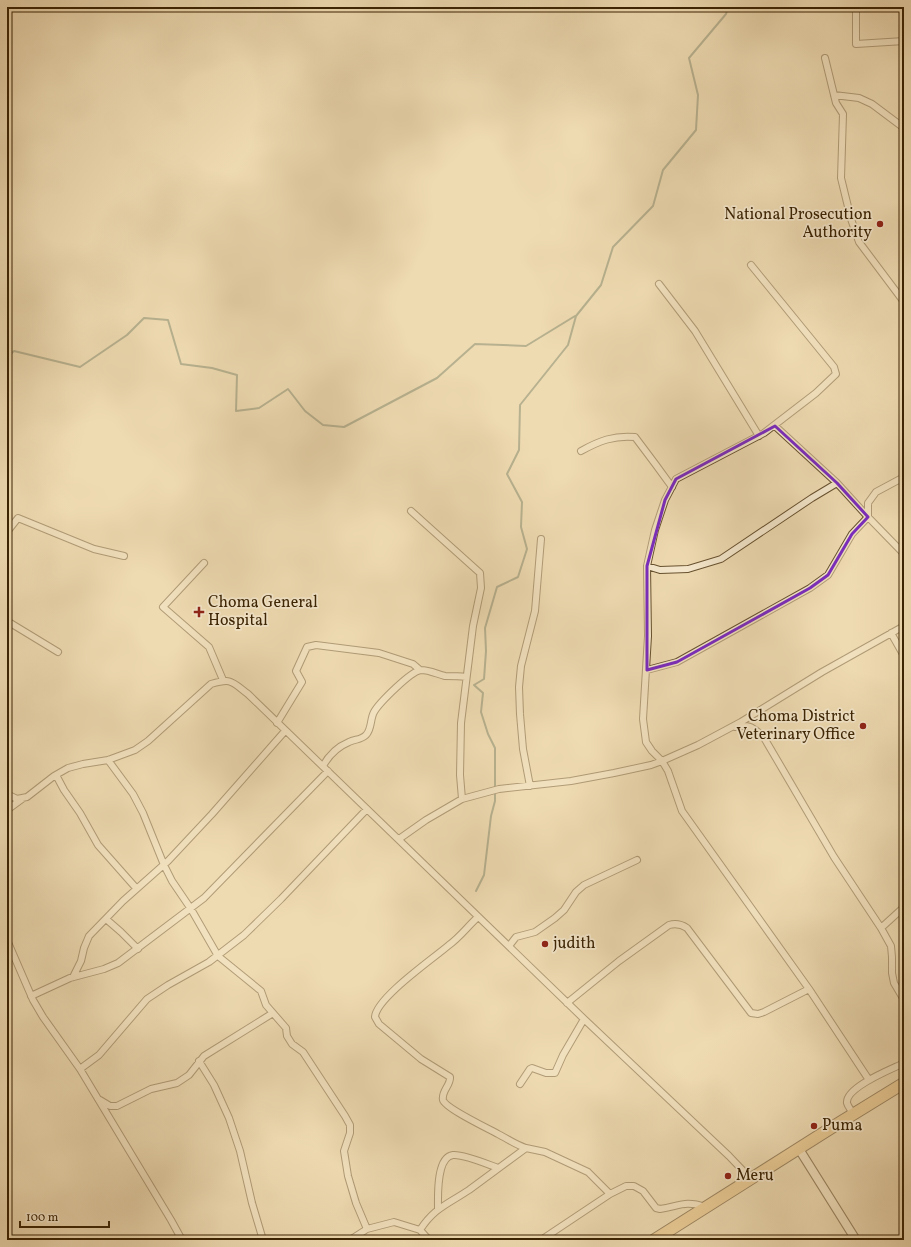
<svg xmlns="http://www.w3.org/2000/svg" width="911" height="1247" viewBox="0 0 911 1247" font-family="Vollkorn,serif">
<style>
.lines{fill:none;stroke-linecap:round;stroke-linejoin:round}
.stream{stroke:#747f65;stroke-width:2}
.street-casing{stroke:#67512f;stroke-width:8}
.secondary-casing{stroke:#3a2303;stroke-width:10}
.highway-casing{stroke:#3a2303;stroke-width:13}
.street{stroke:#f5e8cd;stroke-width:6}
.secondary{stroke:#f5e8cd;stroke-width:8}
.highway{stroke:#e8be79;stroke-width:11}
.marked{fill:none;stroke:#7b2cbf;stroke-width:3;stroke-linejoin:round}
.poi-dot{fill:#8f2418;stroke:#f5e8cd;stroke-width:1.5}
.labels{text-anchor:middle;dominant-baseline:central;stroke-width:3.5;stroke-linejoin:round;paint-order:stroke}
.poi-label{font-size:16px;fill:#3a2303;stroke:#f5e8cd;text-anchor:start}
</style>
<rect width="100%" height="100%" fill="#efdbb2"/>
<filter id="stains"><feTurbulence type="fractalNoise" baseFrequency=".005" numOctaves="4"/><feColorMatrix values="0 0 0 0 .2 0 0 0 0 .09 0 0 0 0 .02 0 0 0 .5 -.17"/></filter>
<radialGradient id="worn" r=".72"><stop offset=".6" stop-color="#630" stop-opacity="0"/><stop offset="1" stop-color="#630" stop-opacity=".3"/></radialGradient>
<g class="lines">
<path class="stream" d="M 7,357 L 14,351 L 80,367 L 127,335 L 144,318 L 168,320 L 181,364 L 212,368 L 237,375 L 236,411 L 259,408 L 288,389 L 305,411 L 323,425 L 344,427 L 437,378 L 475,344 L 526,346 L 575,316
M 476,891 L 484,875 L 491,816 L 495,801 L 495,748 L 488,734 L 481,712 L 483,693 L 474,685 L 484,679 L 486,651 L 485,628 L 497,587 L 518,577 L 527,549 L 521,527 L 522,502 L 507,474 L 519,450 L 520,405 L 568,345 L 576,316 L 601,285 L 613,247 L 653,206 L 663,170 L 696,130 L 698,95 L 689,58 L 726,14 L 728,7"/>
<g class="street-casing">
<path id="street" d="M 857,7 L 856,10 L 856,44 L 904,41
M 825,58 L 836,103 L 843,114 L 841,178 L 851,219 L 859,242 L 904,302
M 834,95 L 859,98 L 872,104 L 904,128
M 751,265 L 834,367 L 836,374 L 816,393 L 764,433 L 676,479 L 665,500 L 655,530 L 647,566 L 648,636 L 643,719 L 646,742 L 652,751 L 662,761 L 668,771 L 682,811 L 809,989 L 869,1080
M 659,284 L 695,331 L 759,436
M 775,426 L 837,483 L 868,517 L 904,554
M 581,451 C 599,441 614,435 635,437 L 656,465 L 672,487
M 411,511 L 480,573 L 481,588 L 473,626 L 461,723 L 460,775 L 462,799
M 7,532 L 18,518 L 94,549 L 124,556
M 204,563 L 163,607 L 209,647 L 223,680
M 647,566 L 660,570 L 688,569 L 721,559 L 812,498 L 837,483
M 7,621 L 58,652
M 891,633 L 904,656
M 647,670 L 677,662 L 810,588 L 828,575 L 852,534 L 868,517 L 868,503 L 876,492 L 904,477
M 277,723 L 302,682 L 296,671 L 307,647 L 316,645 L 379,653 L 413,664 L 420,670
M 735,727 C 749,724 752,727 763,736 L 834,857 L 881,928 L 891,946 L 892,957 L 892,973 L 894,983 L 904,1000
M 108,760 L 133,794 L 143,813 L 164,865 L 172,881 L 191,909 L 218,956 L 261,991 L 266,1005 L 286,1028 L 287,1036 L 292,1044 L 303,1052 L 345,1116 L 350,1125 L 350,1133 L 344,1151 L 348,1176 L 356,1203 L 367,1229
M 323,766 C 329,755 337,747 349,742 C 355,739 361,740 366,735 C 372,729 370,719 374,712 C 379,703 411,671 421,670 C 429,670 437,674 445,676 C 452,676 459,676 466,677
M 56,775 L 64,790 L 80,813 L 98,845 L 136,888
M 530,786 L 523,749 L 520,714 L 519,687 L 521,666 L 535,611 L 541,539
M 7,794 L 17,799 L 27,797 L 54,776 L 68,768 L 83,764 L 108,760 L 135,750 L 148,741 L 211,684 C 232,678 231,681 248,694 L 584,1019 L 729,1156 L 751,1179
M 7,810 L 22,799
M 399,839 L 426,820 L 462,799 L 499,789 L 571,781 L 614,773 L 651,765 L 662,761 L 698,745 L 741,722 L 822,672 L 904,626
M 478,917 C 468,926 460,937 449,945 C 434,958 376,998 375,1017 L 379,1024 L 421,1059 L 450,1077 C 451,1085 441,1091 443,1100 C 445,1108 489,1129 498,1134 C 508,1139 516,1145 526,1148
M 106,919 L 121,932 L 138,949
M 881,928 L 904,907
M 7,940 L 33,1000 L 43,1017 L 80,1069 L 171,1220 L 182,1240
M 509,946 L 516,937 L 535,932 L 555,918 L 564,910 L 576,892 L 584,885 L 637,860
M 73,977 L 81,961 L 84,948 L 89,936 L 123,901 L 168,861 L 212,814 L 285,731
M 31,996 L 70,978 L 104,969 L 118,963 L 204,898 L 328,771
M 567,1003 L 619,961 L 669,925 C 676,923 681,924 687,928 L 751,1013 L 758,1014 L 764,1012 L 809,989
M 199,1061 L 214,1085 L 229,1118 L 240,1151 L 252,1203 L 263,1240
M 80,1069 L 99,1055 L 147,999 L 168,985 L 209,962 L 244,935 L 281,899 L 367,809
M 520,1084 L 530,1069 L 532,1068 L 546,1073 L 555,1073 L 563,1055 L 584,1019
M 100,1100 L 110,1106 L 117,1106 L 151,1089 L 177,1083 L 189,1075 L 204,1056 L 273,1013
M 853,1114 C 852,1111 848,1107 847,1103 C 845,1087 892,1069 904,1063
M 438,1209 C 438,1197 436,1157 453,1155 C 464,1154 487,1164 498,1168
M 420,1230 C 434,1208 448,1204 469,1190 C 488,1176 507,1162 526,1148 L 545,1152 L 588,1172 L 610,1194
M 352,1240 L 353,1238 L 367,1229 L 394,1222 L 420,1230 L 429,1240
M 541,1240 L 610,1194 L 626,1186 L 634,1186 L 643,1191 L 656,1208 L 660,1209 C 680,1206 684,1200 706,1207"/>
</g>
<g class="secondary-casing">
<path id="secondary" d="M 799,1149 L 856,1240"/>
</g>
<g class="highway-casing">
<path id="highway" d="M 654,1240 L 839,1123 L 904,1083"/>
</g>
<use href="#street" class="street"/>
<use href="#secondary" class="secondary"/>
<use href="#highway" class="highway"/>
</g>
<path d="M0 0H911V1247H0ZM 775,426 L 837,483 L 868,517 L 852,534 L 828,575 L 810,588 L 677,662 L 647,670 L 647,566 L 665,500 L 676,479 Z" fill="#efdbb2" fill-opacity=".55" fill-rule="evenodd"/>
<path class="marked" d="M 775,426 L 837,483 L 868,517 L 852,534 L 828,575 L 810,588 L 677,662 L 647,670 L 647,566 L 665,500 L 676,479 Z"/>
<g class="poi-dot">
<circle cx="880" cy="224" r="4"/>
<path d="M197 606h4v4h4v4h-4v4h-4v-4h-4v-4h4z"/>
<circle cx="863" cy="726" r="4"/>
<circle cx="545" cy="944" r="4"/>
<circle cx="814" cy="1126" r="4"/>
<circle cx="728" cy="1176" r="4"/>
</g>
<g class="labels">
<g class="poi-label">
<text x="872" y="215" text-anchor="end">National Prosecution<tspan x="872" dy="18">Authority</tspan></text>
<text x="208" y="603">Choma General<tspan x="208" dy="18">Hospital</tspan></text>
<text x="855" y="717" text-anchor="end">Choma District<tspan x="855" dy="18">Veterinary Office</tspan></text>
<text x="553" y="944">judith</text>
<text x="822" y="1126">Puma</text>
<text x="736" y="1176">Meru</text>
</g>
</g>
<rect width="911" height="1247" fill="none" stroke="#efdbb2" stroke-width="24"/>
<rect x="8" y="8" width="895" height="1231" fill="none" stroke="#3a2303" stroke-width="2"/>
<rect x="12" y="12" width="887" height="1223" fill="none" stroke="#3a2303"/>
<path d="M20 1221v6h89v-6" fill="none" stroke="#3a2303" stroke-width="2"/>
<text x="26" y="1221" font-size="12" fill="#3a2303" stroke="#f5e8cd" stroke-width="3" paint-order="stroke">100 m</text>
<rect width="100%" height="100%" filter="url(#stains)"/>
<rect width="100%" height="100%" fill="url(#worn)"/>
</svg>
